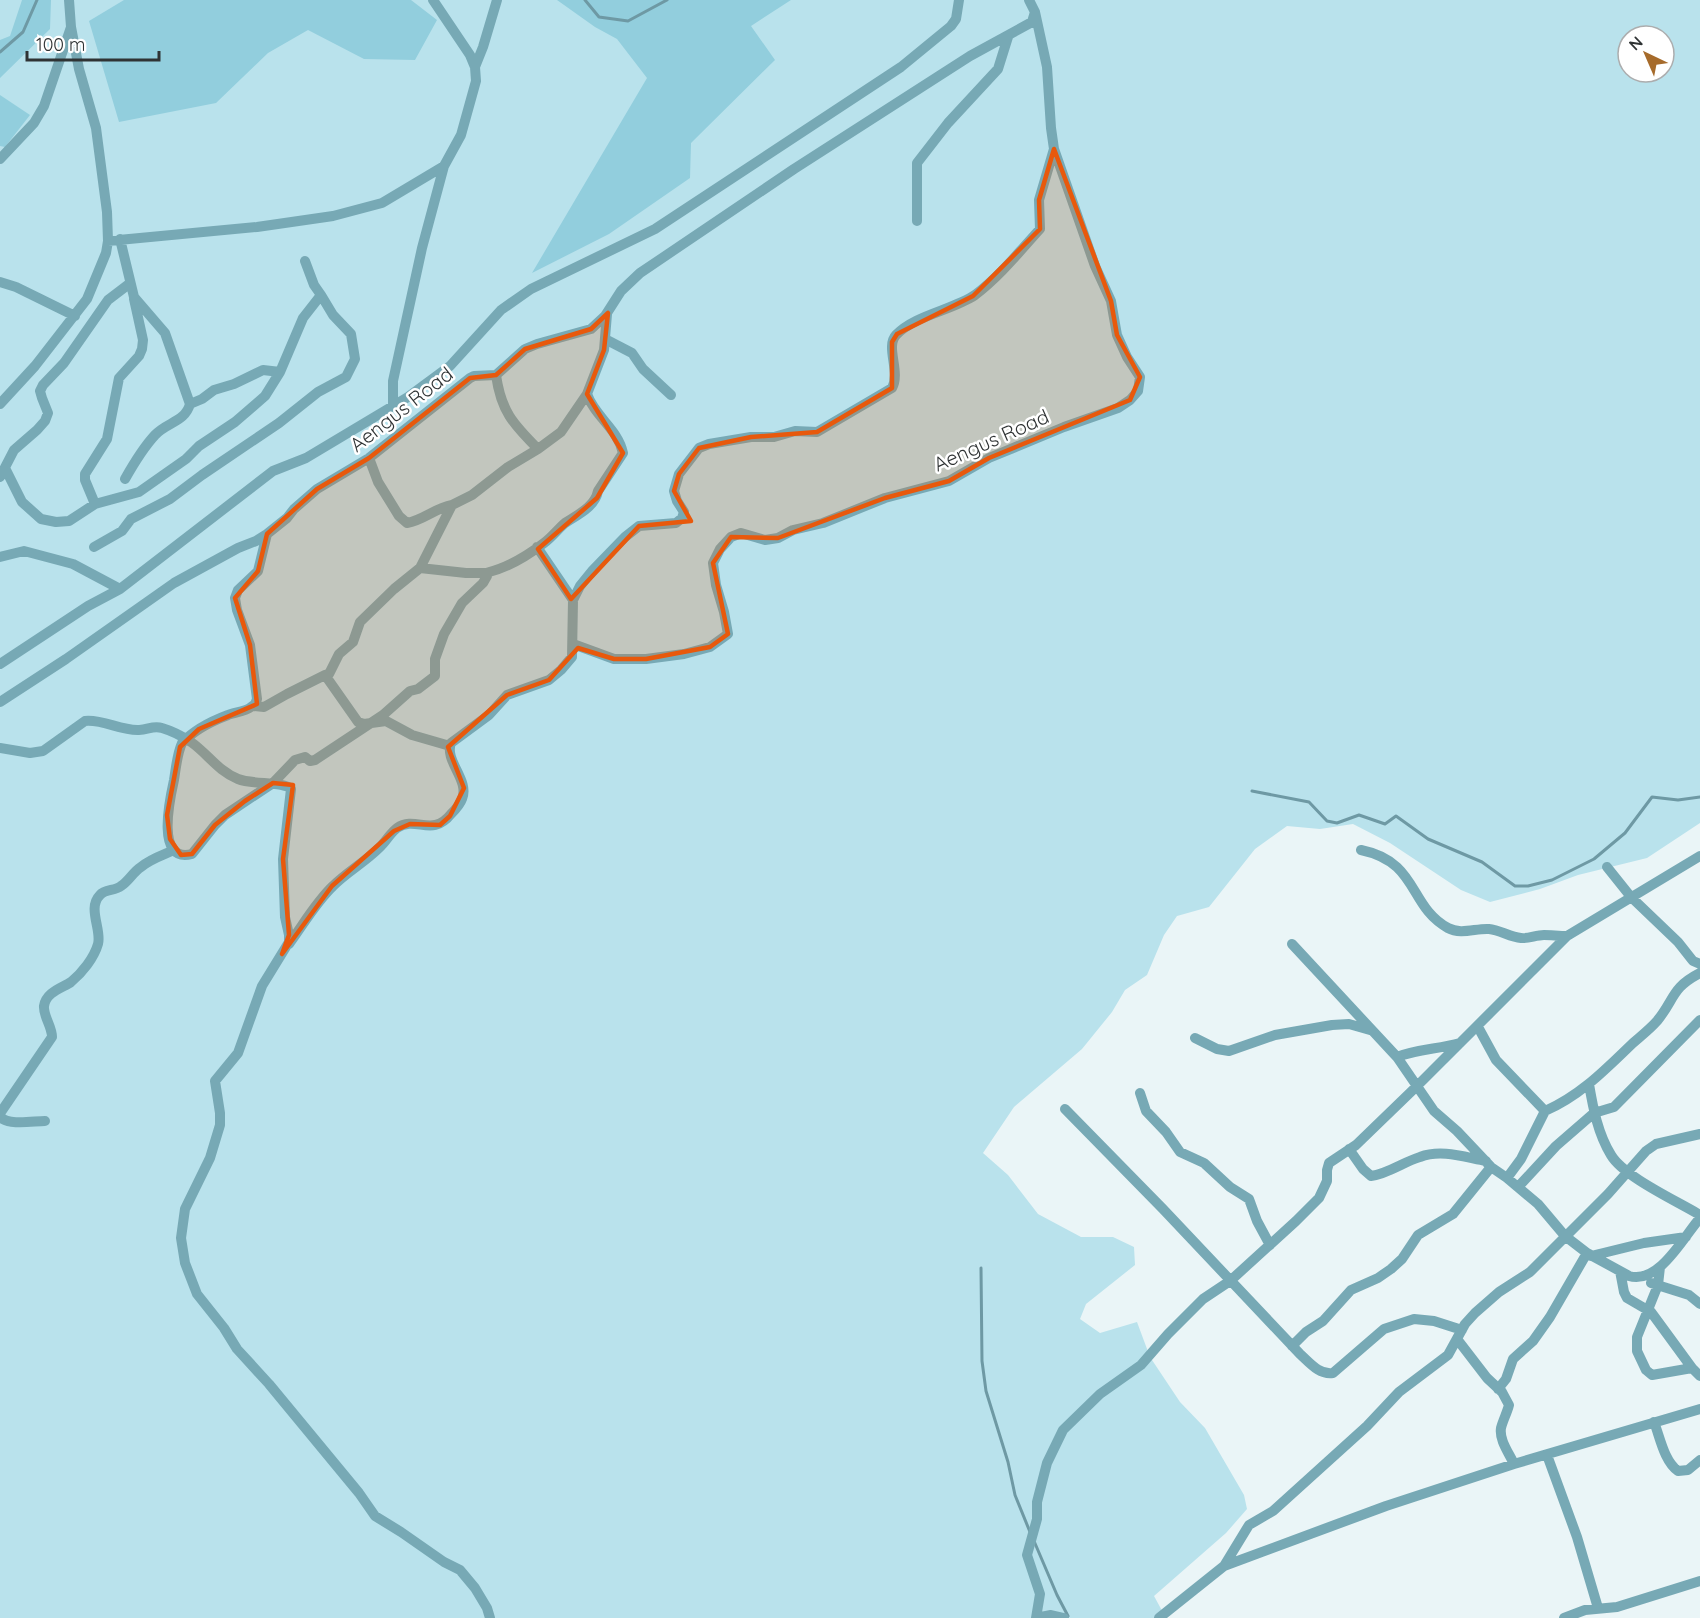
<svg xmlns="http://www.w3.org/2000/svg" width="1700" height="1618" viewBox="0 0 1700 1618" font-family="Quicksand,sans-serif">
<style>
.green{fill:#b9e2ec;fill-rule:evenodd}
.forest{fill:#92cedd}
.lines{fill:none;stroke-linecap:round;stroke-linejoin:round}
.stream{stroke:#6e99a4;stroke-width:3}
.minor{stroke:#77a9b5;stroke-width:10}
.marked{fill:#e8590c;fill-opacity:0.2;stroke:#e8590c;stroke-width:4.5;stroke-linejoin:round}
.labels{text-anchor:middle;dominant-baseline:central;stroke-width:5;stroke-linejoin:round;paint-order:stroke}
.street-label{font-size:20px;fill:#2f3334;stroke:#fff}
</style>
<rect width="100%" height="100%" fill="#eaf5f7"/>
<path class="green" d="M 0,0 L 1700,0 L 1700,823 L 1647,858 L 1578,875 L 1540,889 L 1490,902 L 1461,890 L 1390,843 L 1353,824 L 1320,829 L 1287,826 L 1255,849 L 1209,907 L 1177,916 L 1164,935 L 1147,975 L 1125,990 L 1112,1012 L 1082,1049 L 1014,1107 L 983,1153 L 1008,1175 L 1038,1214 L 1081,1237 L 1113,1237 L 1134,1247 L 1135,1265 L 1086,1304 L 1080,1319 L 1100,1333 L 1137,1322 L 1150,1357 L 1180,1402 L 1205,1428 L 1244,1495 L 1247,1509 L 1226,1533 L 1154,1596 L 1166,1618 L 0,1618 ZM 1628,36 L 1664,36 L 1664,72 L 1628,72 Z"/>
<path class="forest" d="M 22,0 L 51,0 L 50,29 L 0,78 L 0,40 L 10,36 Z
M 124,0 L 411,0 L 437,20 L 415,60 L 364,59 L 308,30 L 268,53 L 216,103 L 119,122 L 89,21 Z
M 557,0 L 791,0 L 751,26 L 775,60 L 691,143 L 690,178 L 609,234 L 532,273 L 647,78 L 617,39 L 595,27 Z
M 0,95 L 30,115 L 5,147 L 0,146 Z"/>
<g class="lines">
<path class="stream" d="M 585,0 L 599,17 L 628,21 L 667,0
M 0,52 L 23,32 L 37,0
M 1252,791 L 1309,802 L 1327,821 L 1337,823 L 1359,815 L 1385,824 L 1396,816 L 1428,839 L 1482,862 L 1515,886 L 1528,886 L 1552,880 L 1594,859 L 1625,833 L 1652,797 L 1678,800 L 1700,797
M 981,1268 L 982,1361 L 986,1391 L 1008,1462 L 1015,1495 L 1030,1532
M 1034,1541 L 1057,1595 L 1068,1616"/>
<path class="minor" d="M 475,67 L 483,47 L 497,0
M 0,159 L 34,123 L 44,106 L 71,27
M 917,221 L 917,163 L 948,123 L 998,69 L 1008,37
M 120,239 L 134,297 L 165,333 L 190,404 C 185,422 167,422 155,435 C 143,448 134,463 125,479
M 108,241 L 257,227 L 333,216 L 382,203 L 444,166
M 0,282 L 16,287 L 75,316
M 605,339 L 632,353 L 643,369 L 671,395
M 496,375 C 501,411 513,424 538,449
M 0,404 L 35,366 L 87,299 L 106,253 L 108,241 L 107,212 L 96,128 L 79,69 L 71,27 L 69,0
M 190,404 L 202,399 L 214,390 L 234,384 L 263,370 L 280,372
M 393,406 L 393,381 L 422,248 L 444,166 L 461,135 L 476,81 L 475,67 L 470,55 L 433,0
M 5,468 L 22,502 L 41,519 L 56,522 L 69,521 L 95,504 L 139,492 L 186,459 L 199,446 L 235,422 L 265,396 L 280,372 L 303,318 L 321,295 L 314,285 L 305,261
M 0,477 L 14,450 L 37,430 L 45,421 L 48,413 L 42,398 L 40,391 L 43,385 L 64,363 L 108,300 L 129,284
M 95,504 L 85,480 L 85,474 L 107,439 L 119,378 L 139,356 L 142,349 L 143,340 L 134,299
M 452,505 L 472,495 L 508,467 L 538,449 L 561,432 L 587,394
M 267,534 L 258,571 L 238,590 L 235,598 L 237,610 L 250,645 L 257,699 C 255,704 256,704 251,707 C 245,712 235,712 228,715 C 212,721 194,730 182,743 C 177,754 176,768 174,780 C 170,798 155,864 192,854 L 215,825 L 225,815 L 273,783 L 295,760 L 305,757 L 310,761 L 315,760 L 383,715 L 410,691 L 418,689 L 435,676 L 435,659 L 444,634 L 462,603 L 483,583 L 487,576 L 486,573 C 507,568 527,556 544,543 C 552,537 558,529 565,523 C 577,515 595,507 598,491 L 623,453 C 618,429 595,417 587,394 L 604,350 L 607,314
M 94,547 L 122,531 L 131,519 L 170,499 L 202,475 L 279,423 L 318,392 L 346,377 L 355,359 L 351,334 L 333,315 L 321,295
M 537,547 L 573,600
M 0,557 L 24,551 L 73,564 L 120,589
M 420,568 L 466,573 L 486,573
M 573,644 L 614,659 L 646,659 L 684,654 L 710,647 L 728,634 L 724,612 L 716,585 L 713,563 L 720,549 L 731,537 L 741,533 L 765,540 L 778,538 L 793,530 L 823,523 L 885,498 L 949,481 L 989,458 L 1064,427 L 1118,408 L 1130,400 L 1138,391 L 1140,377 L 1127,357 L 1117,335 L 1111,301 L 1095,266 L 1054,149 L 1051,128 L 1047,67 L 1035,12
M 0,664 L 88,606 L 120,589 L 273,471 L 306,458 L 408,397 L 450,366 L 501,310 L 531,289 L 655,229 L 901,67 L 951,26 L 956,19 L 959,0
M 325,675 L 329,674 L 339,654 L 353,642 L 360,622 L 394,589 L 420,568 L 452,505 C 435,508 424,520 407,523 L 399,516 L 378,482 L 369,458
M 0,702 L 66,659 L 174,583 L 238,548 L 256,541 L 267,534 L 287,518 L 294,509 L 317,489 L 369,458 L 470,378 L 474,376 L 496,375 L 525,349 L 537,344 L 591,329 L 605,316 L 621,291 L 640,273 L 794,169 L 970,56 L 1032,22 L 1035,12 L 1029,0
M 253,706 L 264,707 L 287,694 L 325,675 L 358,722 L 364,724 L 386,721 L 412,735 L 450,746
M 0,748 L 30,753 L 43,751 L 85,721 C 103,719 121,731 139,730 C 148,730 153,725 162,728 C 172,731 182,736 191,742 C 208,754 218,771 238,779 C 253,785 283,781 291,789 L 283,859 L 285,917 L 289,935 L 289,942 L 262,986 L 238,1053 L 215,1081 L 220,1113 L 220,1125 L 210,1158 L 185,1209 L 181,1238 L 185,1263 L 197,1294 L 224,1328 L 237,1349 L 269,1384 L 359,1493 L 375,1516 L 401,1532 L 444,1562 L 460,1570 L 475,1588 L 487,1608 L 490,1618
M 1361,850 C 1419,862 1408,906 1448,928 C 1461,935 1476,928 1489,929 C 1500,930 1510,937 1521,938 C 1528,939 1536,935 1544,935 C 1551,935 1559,936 1567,936
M 1607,867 L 1631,897 L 1678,942 L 1693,961 L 1700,964
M 289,944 C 303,925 316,902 333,886 C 347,872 365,862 379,848 C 386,842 390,833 397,828 C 416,815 432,838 451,814 C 455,810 460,805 462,799 C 470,780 444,761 451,743 L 489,715 L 507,695 L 549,680 L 561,670 L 572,657 L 573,600 L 580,586 L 593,570 L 625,537 L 639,526 L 676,523 L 682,518 L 684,512 L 677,501 L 674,491 L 679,474 L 699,448 L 709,444 L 751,437 L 774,437 L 795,431 L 817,432 L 892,388 C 901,372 885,347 896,335 C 915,315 953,310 975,295 C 1000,276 1019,252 1040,229 L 1039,200 L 1054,149
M 1292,944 L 1397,1057 L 1434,1111 L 1457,1131 L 1491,1167 L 1507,1178 L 1538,1204 L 1565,1236 L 1587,1253 L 1629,1276 C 1659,1285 1684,1236 1700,1218
M 1478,1027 L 1496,1060 L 1545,1111 C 1580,1096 1606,1069 1633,1043 C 1641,1036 1650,1029 1657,1021 C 1675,999 1671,988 1700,973
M 1195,1038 L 1217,1049 L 1229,1051 L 1275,1035 L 1332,1025 L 1349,1024 L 1370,1030
M 1397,1057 C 1417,1049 1439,1049 1460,1043
M 1589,1084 C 1593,1108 1598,1134 1611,1155 C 1624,1177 1677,1201 1700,1215
M 1140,1093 L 1146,1111 L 1166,1132 L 1180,1152 L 1204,1163 L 1230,1187 L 1249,1199 L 1257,1221 L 1270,1245
M 1065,1109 L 1163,1209 L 1300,1354 C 1310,1363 1319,1375 1333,1373 L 1384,1329 L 1414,1319 L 1434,1321 L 1462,1330
M 45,1121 C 33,1121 10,1126 0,1117 L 1,1112 L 52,1037 C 52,1026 43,1016 44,1006 C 46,992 62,988 71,982 C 82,973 94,958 98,944 C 102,930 87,908 100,895 C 105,889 115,891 121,886 C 129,881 133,872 141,867 C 150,859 163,855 174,850
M 1349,1149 L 1363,1169 L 1371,1176 C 1388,1174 1403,1162 1420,1157 C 1441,1149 1464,1157 1486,1161
M 1507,1178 L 1521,1159 L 1545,1111
M 1518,1187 L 1556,1146 L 1594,1113 L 1614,1107 L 1700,1020
M 1591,1256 L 1644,1243 L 1686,1237
M 1660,1267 L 1658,1285 L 1637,1337 L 1637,1351 L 1646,1370 L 1652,1375 L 1692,1368
M 1620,1271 L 1624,1292 L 1627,1298 L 1651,1312 L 1692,1368 L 1700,1376
M 1651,1283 L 1689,1295 L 1700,1304
M 1457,1339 L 1487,1378 L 1502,1392 L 1509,1405 C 1507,1413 1503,1420 1501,1428 C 1499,1440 1509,1453 1514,1464
M 1292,1346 L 1306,1332 L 1323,1321 L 1351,1290 L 1378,1278 L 1391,1269 L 1402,1259 L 1418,1235 L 1453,1214 L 1491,1167
M 1498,1389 L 1506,1379 L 1513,1359 L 1533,1341 L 1550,1317 L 1587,1253
M 1654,1422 C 1660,1437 1664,1461 1678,1471 L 1688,1470 L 1700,1460
M 1547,1455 L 1577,1537 L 1598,1608
M 1224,1566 L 1386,1506 L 1514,1464 L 1700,1409
M 1036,1618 L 1040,1594 L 1027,1555 L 1037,1519 L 1037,1502 L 1047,1463 L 1063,1430 L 1100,1394 L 1141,1365 L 1168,1334 L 1203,1299 L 1230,1281 L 1296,1221 L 1319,1198 L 1327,1181 L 1327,1170 L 1329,1163 L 1356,1145 L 1417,1086 L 1567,936 L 1700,856
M 1036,1618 L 1051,1615 L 1064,1618
M 1159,1618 L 1224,1566 L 1249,1525 L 1273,1511 L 1367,1426 L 1399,1392 L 1448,1355 L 1465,1324 L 1475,1313 L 1499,1292 L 1530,1272 L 1608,1194 L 1646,1151 L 1656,1144 L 1700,1134
M 1564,1618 L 1585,1610 L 1617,1607 L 1700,1581"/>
</g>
<path class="marked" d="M 1054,149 L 1111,301 L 1117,335 L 1140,377 L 1130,400 L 989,458 L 949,481 L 885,498 L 778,538 L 731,537 L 713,563 L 728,634 L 710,647 L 646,659 L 614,659 L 578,648 L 549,680 L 507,695 L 448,747 L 464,788 L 450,816 L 440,825 L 410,824 L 394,831 L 332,886 L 282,954 L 289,935 L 283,859 L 293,785 L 273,783 L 245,801 L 215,825 L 192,854 L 181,855 L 170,839 L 167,815 L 180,747 L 199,729 L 257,704 L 250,645 L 235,598 L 258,571 L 267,534 L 317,489 L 369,458 L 470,378 L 496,375 L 525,349 L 591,329 L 608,313 L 604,350 L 587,394 L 623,453 L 597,498 L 538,549 L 571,599 L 639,526 L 691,521 L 674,491 L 679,474 L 699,448 L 751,437 L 817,432 L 892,388 L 892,342 L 897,334 L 973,296 L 1040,229 L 1039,200 Z"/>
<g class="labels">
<g class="street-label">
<text transform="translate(401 409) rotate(-38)">Aengus Road</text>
<text transform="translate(991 440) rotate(-24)">Aengus Road</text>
</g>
</g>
<g transform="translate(1646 54) rotate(316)"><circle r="28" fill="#ffffff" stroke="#acadae" stroke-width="1.5"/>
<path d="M0-4.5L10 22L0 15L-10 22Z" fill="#a66b2b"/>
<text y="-9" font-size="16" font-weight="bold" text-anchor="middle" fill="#2f3334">N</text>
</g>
<path d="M27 51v9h132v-9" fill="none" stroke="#2f3334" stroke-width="3"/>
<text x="36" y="51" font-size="18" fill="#2f3334" stroke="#ffffff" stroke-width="4.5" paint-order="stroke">100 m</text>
</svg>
